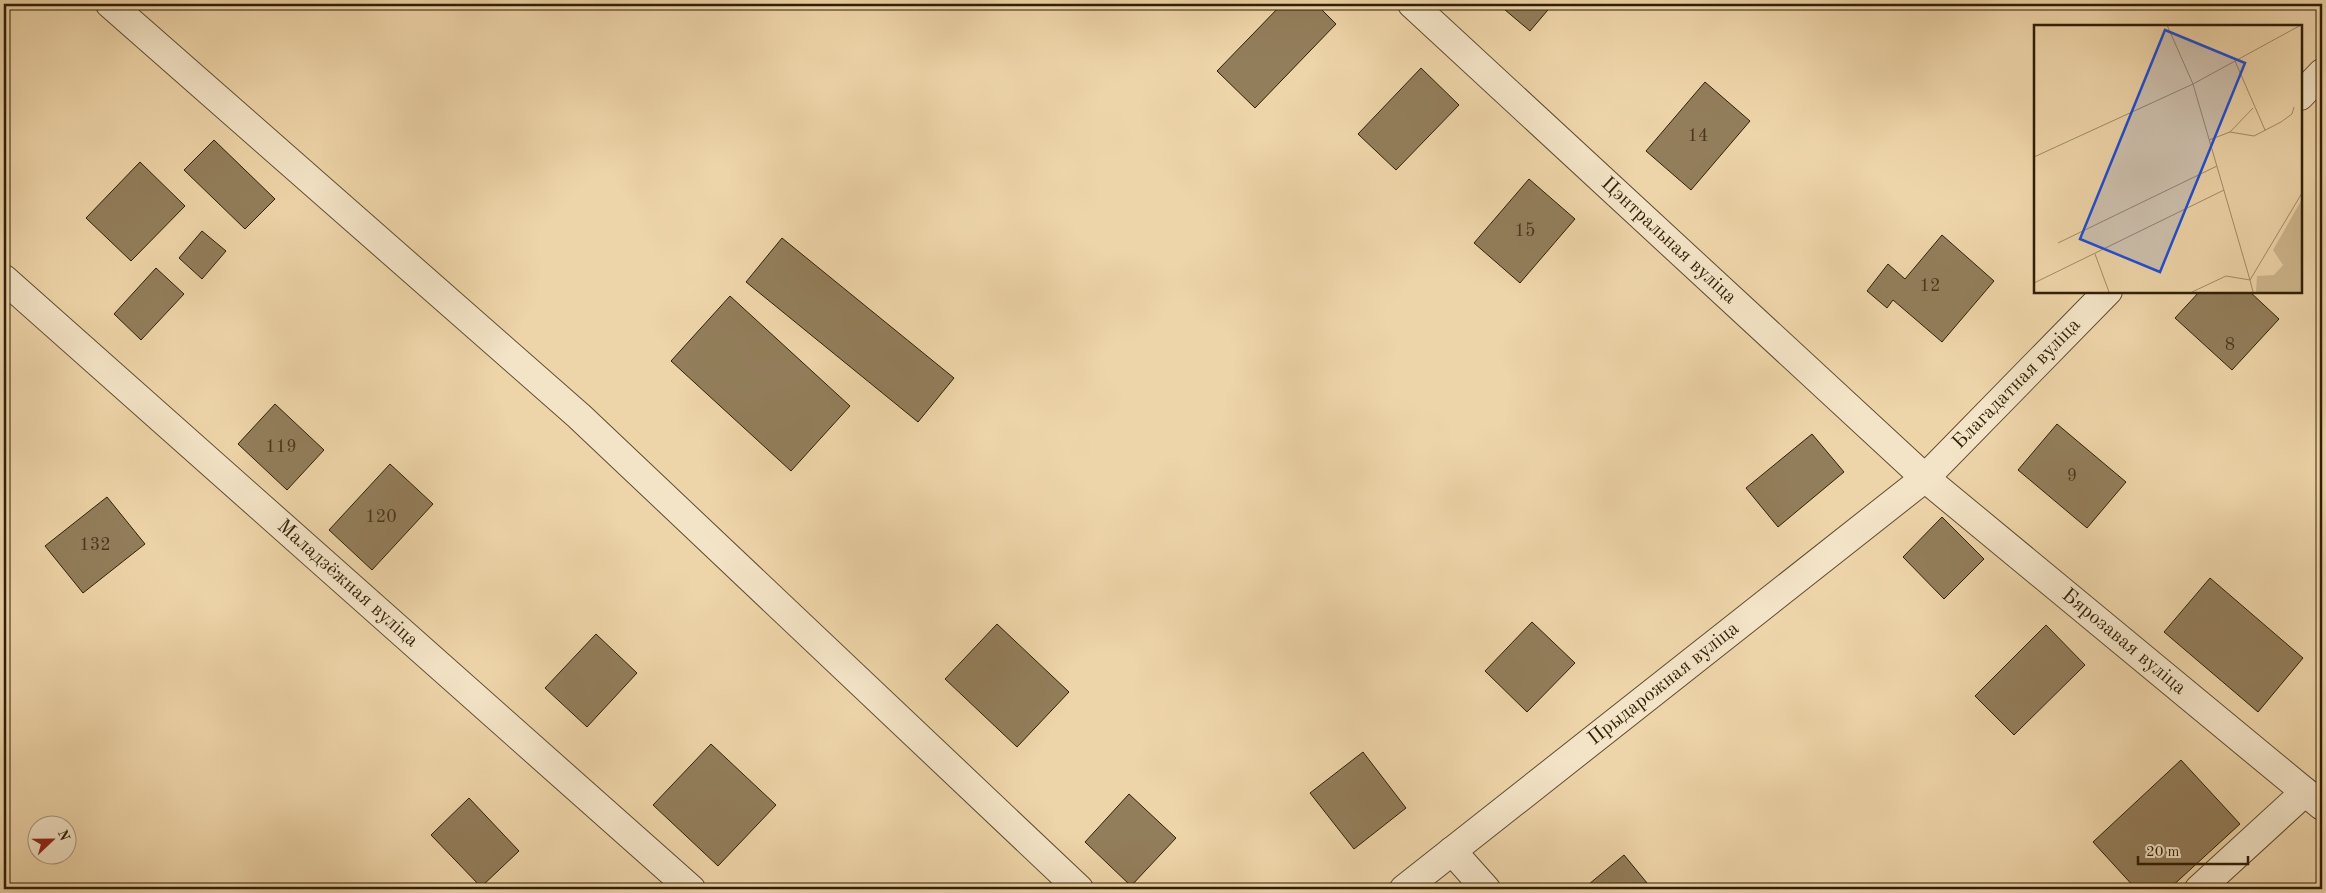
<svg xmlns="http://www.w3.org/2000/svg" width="2326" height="893" viewBox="0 0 2326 893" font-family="'Old Standard TT',serif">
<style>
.building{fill:#937e5b;stroke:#301f07}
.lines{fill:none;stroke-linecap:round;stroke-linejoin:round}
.minor-casing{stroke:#604c30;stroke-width:30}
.minor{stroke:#f4e4c7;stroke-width:28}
.labels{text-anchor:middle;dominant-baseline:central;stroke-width:5;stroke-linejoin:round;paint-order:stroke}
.number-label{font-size:18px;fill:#49371c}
.street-label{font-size:20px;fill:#301f07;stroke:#f4e4c7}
.inset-road{fill:none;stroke:#a28c68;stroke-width:1}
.view{fill:#1d4ed8;fill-opacity:0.15;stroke:#1d4ed8;stroke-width:2.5}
.inset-edge{fill:none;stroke:#301f07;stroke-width:2.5}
</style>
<rect width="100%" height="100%" fill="#eed5a9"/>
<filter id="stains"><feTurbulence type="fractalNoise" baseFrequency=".004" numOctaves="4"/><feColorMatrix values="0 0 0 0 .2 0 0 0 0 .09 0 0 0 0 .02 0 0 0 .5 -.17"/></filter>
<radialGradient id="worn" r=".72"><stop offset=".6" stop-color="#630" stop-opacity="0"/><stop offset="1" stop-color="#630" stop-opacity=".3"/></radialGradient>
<path class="building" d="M 1282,4 L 1316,4 L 1336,24 L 1255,108 L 1217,71 Z
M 1498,4 L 1553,4 L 1530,31 Z
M 1421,68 L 1459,105 L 1396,170 L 1358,134 Z
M 1705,82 L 1750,121 L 1691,190 L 1646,151 Z
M 214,140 L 275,199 L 245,229 L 184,170 Z
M 140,162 L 185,206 L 131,261 L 86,218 Z
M 1529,179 L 1575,219 L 1520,283 L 1474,243 Z
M 202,231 L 226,251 L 202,279 L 179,258 Z
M 1942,235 L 1994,281 L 1942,342 L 1893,300 L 1887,308 L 1867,291 L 1888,264 L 1905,279 Z
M 782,238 L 954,378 L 918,422 L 746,282 Z
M 156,268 L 184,294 L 141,340 L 114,314 Z
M 2200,291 L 2249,291 L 2279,319 L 2232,370 L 2175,318 Z
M 730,296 L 850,406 L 791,471 L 671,361 Z
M 275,404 L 324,450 L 287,490 L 238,444 Z
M 2057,424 L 2126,482 L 2087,528 L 2018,470 Z
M 1812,434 L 1844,472 L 1778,527 L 1746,488 Z
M 390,464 L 433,504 L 372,570 L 329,530 Z
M 107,497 L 145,544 L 83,593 L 45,546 Z
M 1942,517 L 1984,559 L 1944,599 L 1903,557 Z
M 2210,578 L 2303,658 L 2258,712 L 2164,632 Z
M 1532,622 L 1575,663 L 1527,712 L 1485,671 Z
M 997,624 L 1069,692 L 1017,747 L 945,679 Z
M 2046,625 L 2085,665 L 2014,735 L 1975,696 Z
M 596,634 L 637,673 L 587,727 L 545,688 Z
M 711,744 L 776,805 L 718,866 L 653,805 Z
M 1363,752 L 1406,808 L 1354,849 L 1310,793 Z
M 2181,760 L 2240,824 L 2169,889 L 2136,889 L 2093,842 Z
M 1129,794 L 1176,838 L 1131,886 L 1085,842 Z
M 469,798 L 519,851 L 481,887 L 431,835 Z
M 1624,855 L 1652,889 L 1583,889 Z"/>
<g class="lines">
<g class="minor-casing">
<g id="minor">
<path d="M 110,4 L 579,416 L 1079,889"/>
<path id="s1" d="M 1412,4 L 1925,478 L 2322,806"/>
<path d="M 2300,96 L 2322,73"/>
<path id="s2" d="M 4,279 L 691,889"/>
<path d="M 1452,851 L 1486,889"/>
<path id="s3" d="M 1404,889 L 1925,478 L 2108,291"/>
<path d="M 2199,889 L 2305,792"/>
</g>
</g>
<use href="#minor" class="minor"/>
</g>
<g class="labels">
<g class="number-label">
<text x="1698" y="136">14</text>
<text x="1525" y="231">15</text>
<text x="1930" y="286">12</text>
<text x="2230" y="345">8</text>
<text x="281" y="447">119</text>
<text x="2072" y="476">9</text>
<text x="381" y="517">120</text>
<text x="95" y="545">132</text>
</g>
<g class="street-label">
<text stroke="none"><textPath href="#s1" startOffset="349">Цэнтральная вуліца</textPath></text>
<text stroke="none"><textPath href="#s3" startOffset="795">Благадатная вуліца</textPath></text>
<text stroke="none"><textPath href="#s2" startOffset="459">Маладзёжная вуліца</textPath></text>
<text stroke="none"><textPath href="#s1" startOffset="956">Бярозавая вуліца</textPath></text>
<text stroke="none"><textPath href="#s3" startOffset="331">Прыдарожная вуліца</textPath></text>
</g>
</g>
<g transform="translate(2034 25)">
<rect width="268" height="268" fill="#eed5a9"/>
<path d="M 267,176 L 267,267 L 222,267 L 223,251 L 240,250 L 249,240 L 239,225 Z" fill="#ceb68d"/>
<path class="inset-road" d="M 133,0 L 159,59 L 216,255M 201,36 L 231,105M 196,107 L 220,111 L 247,97 L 258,89 L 260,82M 175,115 L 196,107 L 219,83M 0,132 L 159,59 L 267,0M 24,218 L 183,141M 61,229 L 75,267M 0,258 L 190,165M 158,267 L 192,251 L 216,255M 219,267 L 216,255 L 268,168"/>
<path class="view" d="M 131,5 L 211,38 L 126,247 L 46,214 Z"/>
<rect width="268" height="268" class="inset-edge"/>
</g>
<rect width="2326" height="893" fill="none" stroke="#eed5a9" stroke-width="20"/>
<rect x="5" y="5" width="2316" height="883" fill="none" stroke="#301f07" stroke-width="2.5"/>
<rect x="10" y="10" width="2306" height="873" fill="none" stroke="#301f07"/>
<g transform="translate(52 840) rotate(68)"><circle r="24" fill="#f4e4c7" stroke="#a6957a"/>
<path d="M0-4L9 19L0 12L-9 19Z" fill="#8f2418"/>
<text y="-8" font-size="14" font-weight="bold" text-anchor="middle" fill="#301f07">N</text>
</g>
<path d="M2138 856v8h110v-8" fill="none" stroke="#301f07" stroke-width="2.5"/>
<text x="2146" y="856" font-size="15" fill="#301f07" stroke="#f4e4c7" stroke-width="4" paint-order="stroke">20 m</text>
<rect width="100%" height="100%" filter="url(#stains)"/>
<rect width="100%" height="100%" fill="url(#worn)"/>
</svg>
